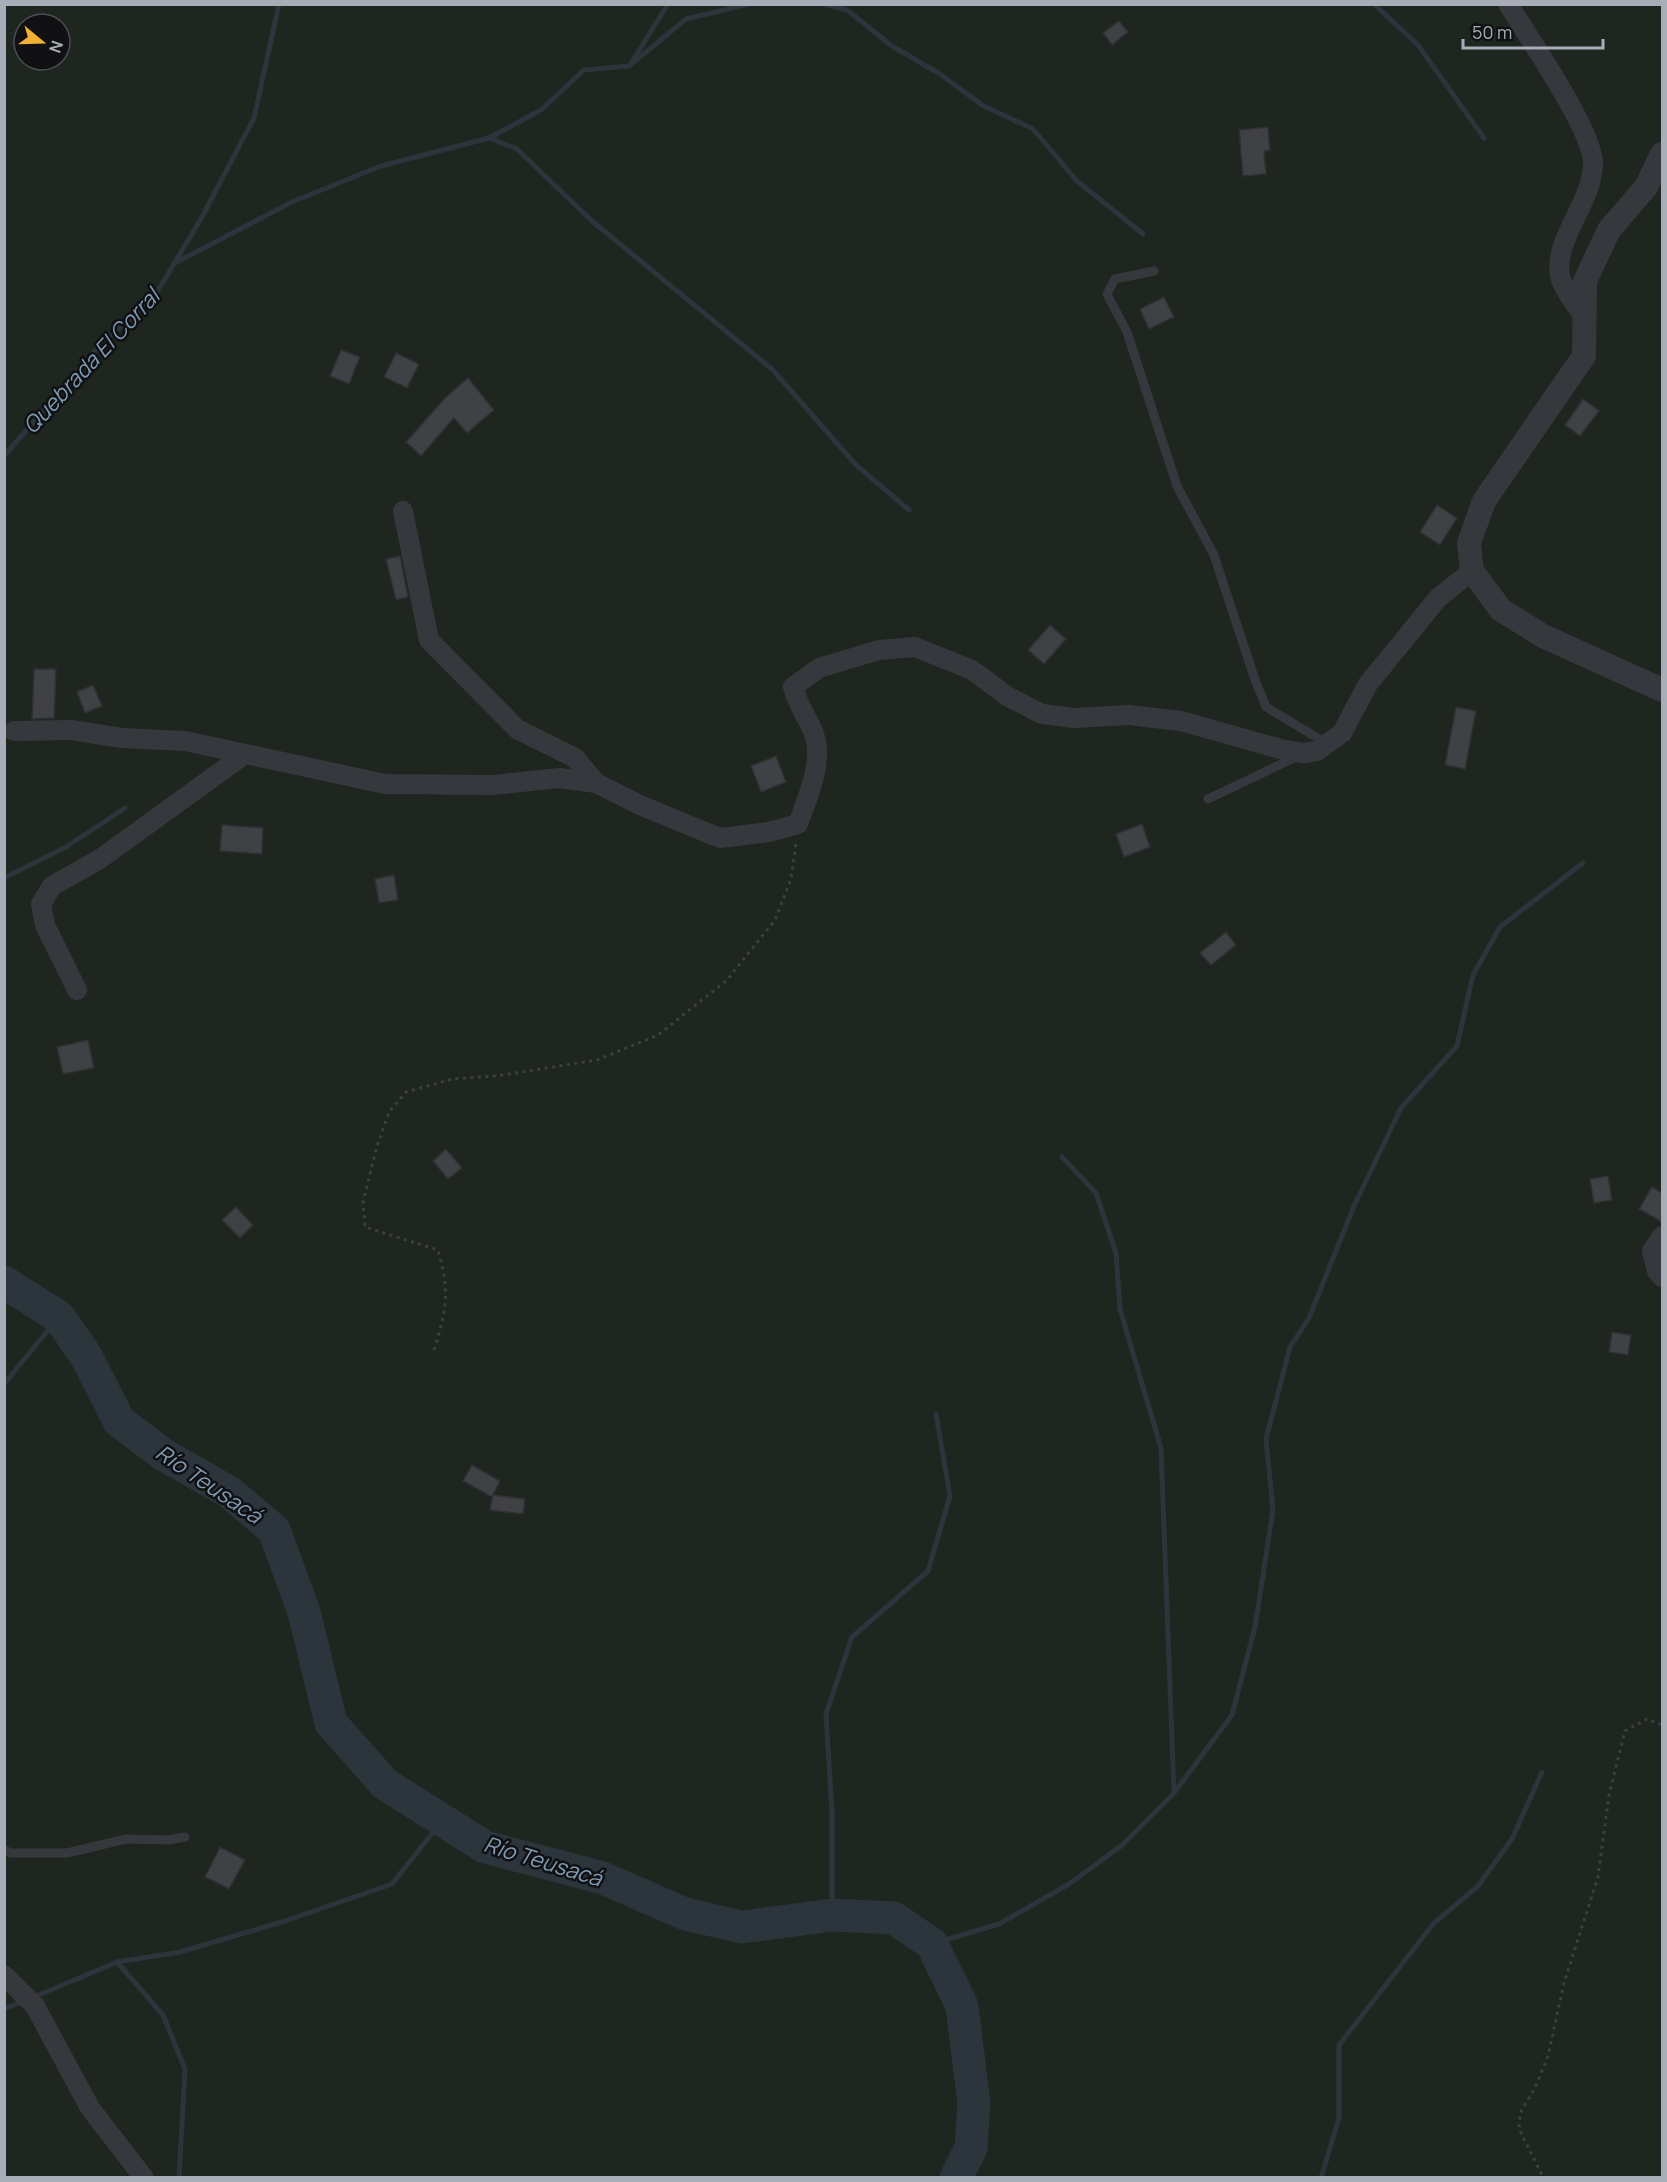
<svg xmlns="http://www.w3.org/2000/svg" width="1667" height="2182" viewBox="0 0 1667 2182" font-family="Manrope,sans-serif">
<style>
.green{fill:#1e261f;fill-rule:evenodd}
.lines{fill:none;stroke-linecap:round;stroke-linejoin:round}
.stream{stroke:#2c353c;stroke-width:5}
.river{stroke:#2c353c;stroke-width:33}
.building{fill:#404145;stroke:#303034;stroke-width:1.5}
.path{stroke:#3d3f44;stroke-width:3;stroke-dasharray:3 4.5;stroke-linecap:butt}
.service{stroke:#37383d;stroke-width:9}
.minor{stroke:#37383d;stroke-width:20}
.tertiary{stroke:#37383d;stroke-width:24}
.labels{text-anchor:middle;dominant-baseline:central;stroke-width:5;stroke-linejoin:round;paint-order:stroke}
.water-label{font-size:22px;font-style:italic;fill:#7f9bb3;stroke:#111113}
</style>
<rect width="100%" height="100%" fill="#161618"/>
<path class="green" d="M 5,5 L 1662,5 L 1662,2177 L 5,2178 ZM 24,24 L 60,24 L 60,60 L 24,60 Z"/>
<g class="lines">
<path class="stream" d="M 823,4 L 847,10 L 892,46 L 940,74 L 982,105 L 1033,129 L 1077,181 L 1143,234
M 1374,4 L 1418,45 L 1484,138
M 632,62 L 668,4
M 489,138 L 541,110 L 584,70 L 629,66 L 686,19 L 749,4
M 175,263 L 292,202 L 381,166 L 489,138 L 517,149 L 592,221 L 772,369 L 856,465 L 909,510
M 4,456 L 103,342 L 153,299 L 202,217 L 254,118 L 279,4
M 4,878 L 66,847 L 125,808
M 1062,1157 L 1096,1193 L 1116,1253 L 1120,1309 L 1161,1448 L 1174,1793
M 4,1384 L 59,1317
M 832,1915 L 832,1812 L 826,1714 L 852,1637 L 928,1571 L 950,1496 L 936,1414
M 932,1944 L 999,1924 L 1069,1884 L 1121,1846 L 1174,1793 L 1232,1715 L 1255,1627 L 1273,1510 L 1266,1439 L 1290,1347 L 1309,1318 L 1354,1206 L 1401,1108 L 1457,1046 L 1473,975 L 1500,927 L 1583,863
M 117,1962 L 163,2015 L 185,2069 L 179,2178
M 34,1997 L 117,1962 L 180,1952 L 285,1921 L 392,1884 L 441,1822
M 4,2009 L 25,2000
M 1321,2178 L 1339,2118 L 1339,2045 L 1434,1923 L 1478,1886 L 1512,1839 L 1542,1772"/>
<path class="river" d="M 4,1282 L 59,1317 L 86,1356 L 119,1421 L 164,1455 L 229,1492 L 274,1530 L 304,1612 L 331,1723 L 385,1784 L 485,1847 L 603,1878 L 685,1914 L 742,1927 L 832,1915 L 894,1918 L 932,1944 L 962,2006 L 974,2103 L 971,2148 L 956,2178"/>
</g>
<path class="building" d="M 1119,21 L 1128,32 L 1112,45 L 1103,33 Z
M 1268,127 L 1270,150 L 1264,151 L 1266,174 L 1243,176 L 1239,130 Z
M 1164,297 L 1174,317 L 1149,329 L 1140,309 Z
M 341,350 L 360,357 L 349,384 L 330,376 Z
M 396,353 L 419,364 L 407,388 L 384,377 Z
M 468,378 L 494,410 L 467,433 L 454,418 L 421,456 L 406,442 L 445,398 Z
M 1583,399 L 1599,411 L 1580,436 L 1565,425 Z
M 1437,505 L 1457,518 L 1440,545 L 1420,532 Z
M 400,556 L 408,597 L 396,600 L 386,559 Z
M 1050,625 L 1066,639 L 1044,664 L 1028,650 Z
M 34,669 L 56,669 L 54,718 L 32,719 Z
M 93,685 L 102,706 L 85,713 L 77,692 Z
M 1456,707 L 1476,711 L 1465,769 L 1445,765 Z
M 776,756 L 786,782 L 761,792 L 751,766 Z
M 1142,824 L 1150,847 L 1124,857 L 1116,834 Z
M 222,825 L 263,828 L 262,854 L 220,851 Z
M 394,875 L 398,900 L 379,903 L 375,879 Z
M 1226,932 L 1236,945 L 1211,965 L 1200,953 Z
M 88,1040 L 94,1068 L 63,1074 L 57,1047 Z
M 446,1149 L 462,1168 L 448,1179 L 433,1161 Z
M 1608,1176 L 1612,1200 L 1594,1203 L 1590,1179 Z
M 1652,1187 L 1662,1193 L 1662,1222 L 1639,1209 Z
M 236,1207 L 253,1225 L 240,1238 L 222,1220 Z
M 1612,1332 L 1631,1335 L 1628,1355 L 1609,1352 Z
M 472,1465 L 500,1481 L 492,1497 L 463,1481 Z
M 493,1495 L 525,1499 L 523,1514 L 490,1510 Z
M 220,1847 L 245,1860 L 229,1889 L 205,1877 Z"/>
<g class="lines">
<path class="path" d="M 434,1350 C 447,1308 450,1292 438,1250 L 365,1227 L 363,1202 L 377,1146 L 389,1112 L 406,1092 L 452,1079 L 496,1076 L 597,1060 L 658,1035 L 727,980 L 775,920 L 791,879 L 796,843
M 1548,2178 L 1542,2175 L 1519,2129 L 1520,2113 L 1535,2088 L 1548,2056 L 1564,1983 L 1598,1877 L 1609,1795 L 1625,1731 L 1647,1719 L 1662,1725"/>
<path class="service" d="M 1154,271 L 1115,279 L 1107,294 L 1127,332 L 1177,486 L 1214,555 L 1254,677 L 1266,707 L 1328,744
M 1208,799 L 1300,755
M 4,1850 L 11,1853 L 67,1853 L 126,1839 L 168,1840 L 185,1837"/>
<path class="minor" d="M 1508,4 C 1529,38 1591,128 1593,162 C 1594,201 1553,239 1560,276 C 1563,290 1578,307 1586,320
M 403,511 L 429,640 L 517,729 L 575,758 L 596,783
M 14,731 L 71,730 L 122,738 L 185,741 L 385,784 L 493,785 L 559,778 L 596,783 L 642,806 L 720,838 L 769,832 L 798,824 C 808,796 826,758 812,729 C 805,714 797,703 793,687 L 819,668 L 879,650 L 915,647 L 972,670 L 1007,696 L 1042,714 L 1074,718 L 1128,715 L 1181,721 L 1284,750 L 1304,753 L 1317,751 L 1342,733 L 1368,684 L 1438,598 L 1472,571
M 77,990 L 45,925 L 41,904 L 52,886 L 100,859 L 245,754
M 1662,1236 L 1652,1251 L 1657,1271 L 1662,1277
M 4,1975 L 35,2006 L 90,2108 L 144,2178"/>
<path class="tertiary" d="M 1662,154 L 1646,187 L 1609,230 L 1585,281 L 1584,356 L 1484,501 L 1469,543 L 1472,571 L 1501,610 L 1543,636 L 1662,690"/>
</g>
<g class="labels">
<g class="water-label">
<text transform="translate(91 361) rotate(-47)">Quebrada El Corral</text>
<text transform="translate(209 1484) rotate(34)">Río Teusacá</text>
<text transform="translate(543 1861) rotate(17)">Río Teusacá</text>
</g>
</g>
<rect width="1667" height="2182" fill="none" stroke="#a8adb8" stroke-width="12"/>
<g transform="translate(42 42) rotate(109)"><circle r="28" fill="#111113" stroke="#4d4f55" stroke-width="1.5"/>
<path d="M0-4.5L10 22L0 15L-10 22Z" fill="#f2b134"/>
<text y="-9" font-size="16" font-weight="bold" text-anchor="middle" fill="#a8adb8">N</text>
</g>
<path d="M1463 39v9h140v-9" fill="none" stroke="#a8adb8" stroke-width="3"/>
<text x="1472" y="39" font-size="18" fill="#a8adb8" stroke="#111113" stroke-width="4.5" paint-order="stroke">50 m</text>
</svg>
